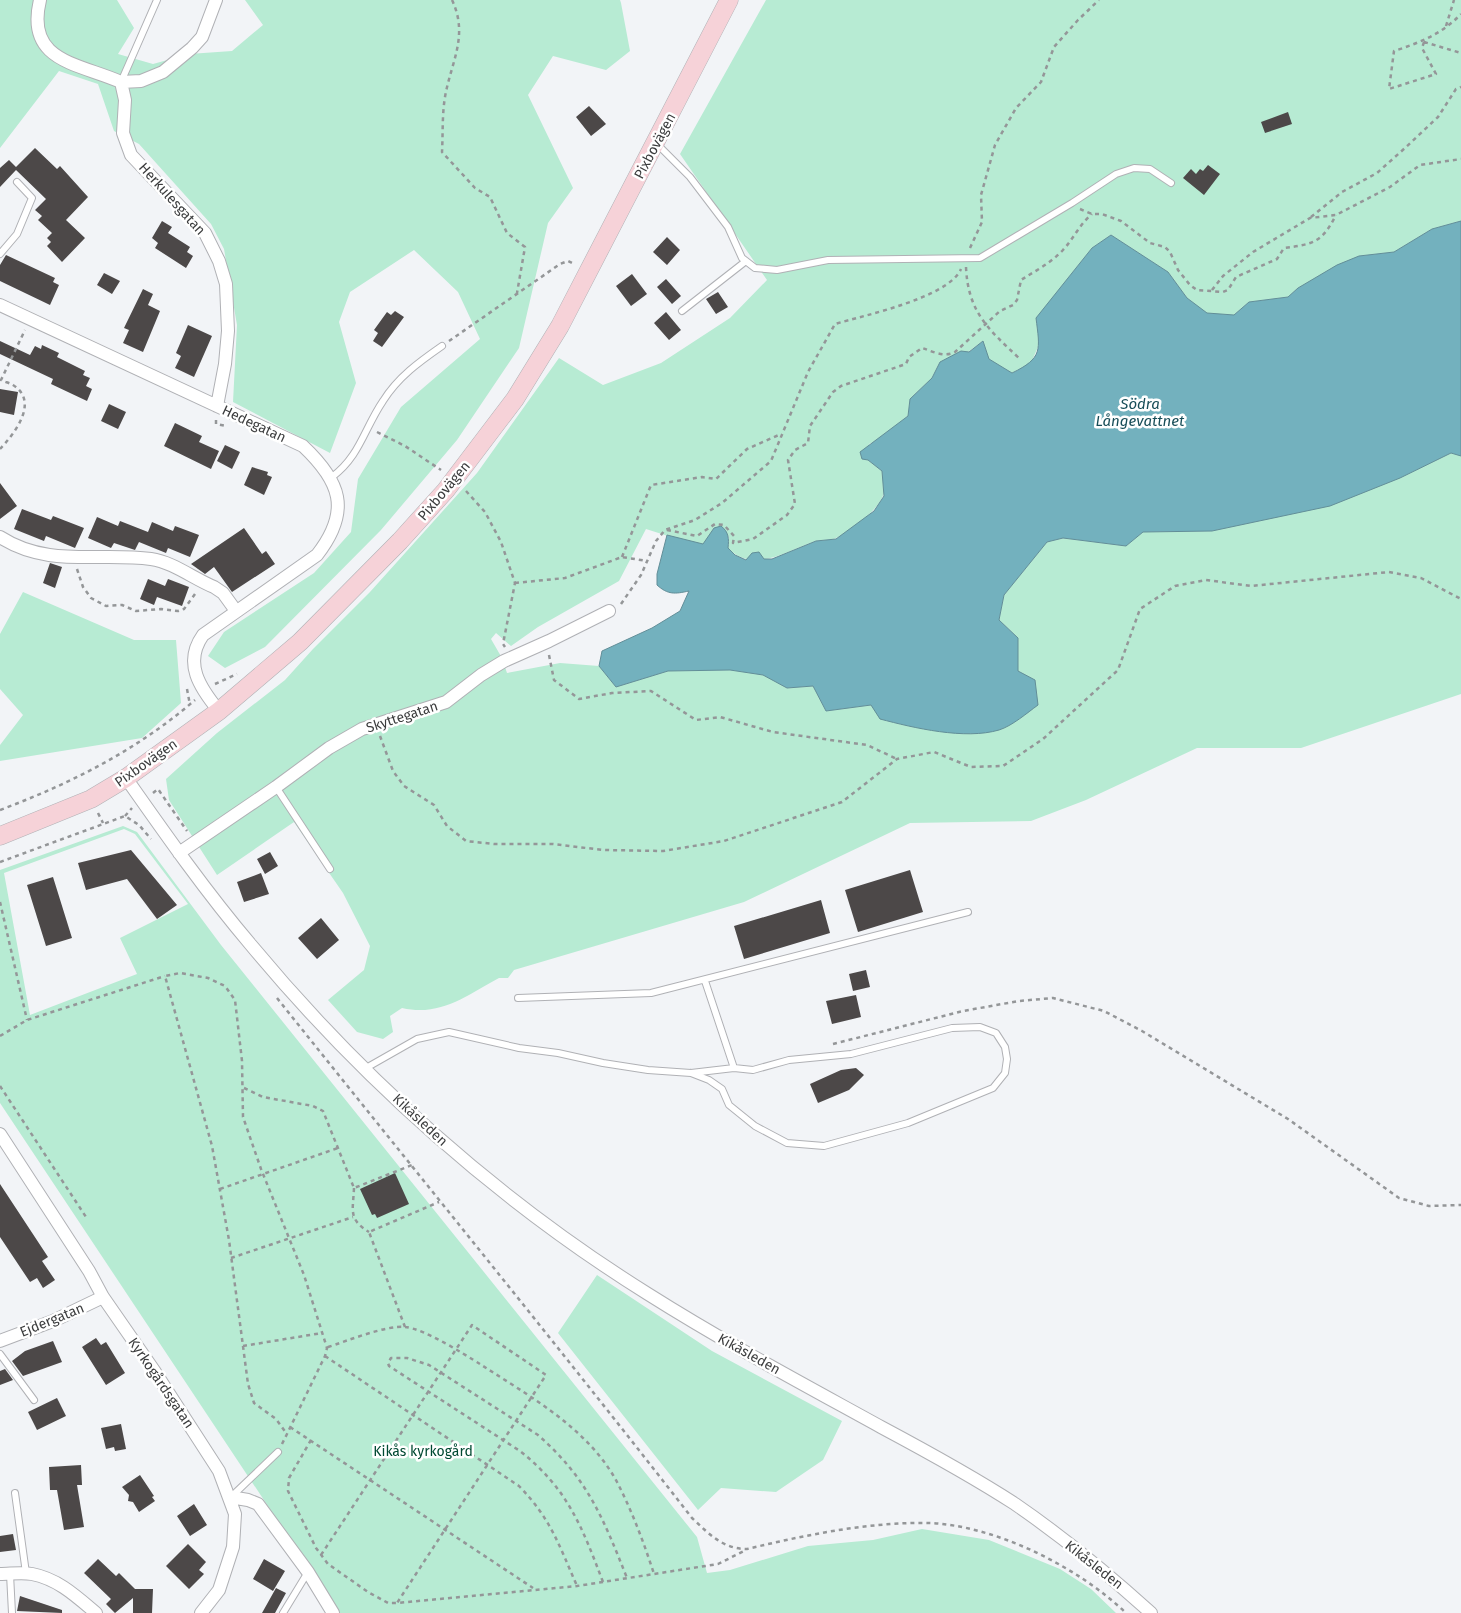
<svg xmlns="http://www.w3.org/2000/svg" width="1461" height="1613" viewBox="0 0 1461 1613" font-family="'Fira Sans',sans-serif">
<style>
.green{fill:#b7ebd3;fill-rule:evenodd}
.water{fill:#73b1be;stroke:#628e98}
.building{fill:#4c4848}
.lines{fill:none;stroke-linecap:round;stroke-linejoin:round}
.lane-casing{stroke:#b0b1b5;stroke-width:8}
.street-casing{stroke:#b0b1b5;stroke-width:14}
.secondary-casing{stroke:#b0b1b5;stroke-width:19}
.path{stroke:#949698;stroke-width:2.5;stroke-dasharray:4 4;stroke-linecap:butt}
.lane{stroke:#fff;stroke-width:6}
.street{stroke:#fff;stroke-width:12}
.secondary{stroke:#f6d2d8;stroke-width:18}
.labels{text-anchor:middle;dominant-baseline:central;stroke-width:5;stroke-linejoin:round;paint-order:stroke}
.street-label{font-size:14px;fill:#3c3d3e;stroke:#fff}
.park-label{font-size:14px;fill:#004932;stroke:#fff}
.water-label{font-size:15px;font-style:italic;fill:#174d58;stroke:#fff}
</style>
<rect width="100%" height="100%" fill="#f2f4f7"/>
<path class="green" d="M 0,0 L 117,0 L 134,28 L 118,54 L 153,64 L 189,54 L 232,51 L 263,25 L 245,0 L 620,0 L 621,3 L 630,51 L 606,70 L 553,56 L 528,95 L 573,188 L 548,223 L 519,348 L 457,440 L 381,530 L 265,647 L 225,668 L 208,656 L 224,632 L 314,573 L 351,532 L 358,479 L 401,407 L 480,339 L 458,292 L 414,250 L 350,292 L 339,322 L 356,383 L 330,453 L 233,402 L 237,325 L 224,249 L 211,224 L 139,144 L 114,131 L 98,84 L 59,71 L 0,148 Z
M 766,0 L 1461,0 L 1461,221 L 1432,229 L 1394,252 L 1360,256 L 1298,288 L 1288,297 L 1249,302 L 1234,315 L 1207,314 L 1187,298 L 1168,272 L 1111,235 L 1092,248 L 1068,278 L 1031,363 L 1012,373 L 988,359 L 983,341 L 968,352 L 940,362 L 932,378 L 910,399 L 908,416 L 876,441 L 869,444 L 868,460 L 882,471 C 883,479 886,491 882,498 C 876,511 850,533 836,538 C 830,541 821,539 813,542 C 787,551 752,574 728,548 L 729,537 L 714,528 L 704,544 L 690,543 L 646,529 L 619,581 L 538,627 L 511,646 L 496,633 L 491,639 L 502,658 L 507,673 L 560,663 L 599,666 L 616,687 L 668,671 L 730,670 L 764,675 L 787,688 L 813,686 L 826,711 L 871,705 L 1018,671 L 1018,638 L 999,620 L 1004,595 L 1047,542 L 1063,538 L 1126,546 L 1143,532 L 1212,531 L 1399,478 L 1451,453 L 1461,456 L 1461,694 L 1301,748 L 1197,748 L 1086,800 L 1031,821 L 910,823 L 744,902 L 514,970 L 508,978 L 499,978 C 467,995 441,1017 402,1008 L 390,1016 L 393,1032 L 383,1039 L 357,1032 L 328,1000 L 364,970 L 370,946 L 343,893 L 294,822 L 217,875 L 169,800 L 166,779 L 217,733 L 285,680 L 313,649 L 370,592 L 477,473 L 559,358 L 603,385 L 661,363 L 730,318 L 767,280 L 680,154 Z
M 23,592 L 134,640 L 176,640 L 181,703 L 142,738 L 0,761 L 0,745 L 23,715 L 0,689 L 0,634 Z
M 123,826 L 137,832 L 221,945 L 697,1537 L 707,1573 L 730,1570 L 808,1546 L 873,1540 L 922,1529 L 989,1540 L 1060,1569 L 1091,1589 L 1116,1613 L 339,1613 L 0,1103 L 0,870 ZM 124,829 L 135,834 L 188,904 L 120,938 L 137,974 L 30,1015 L 4,873 Z
M 597,1275 L 712,1351 L 842,1421 L 823,1460 L 776,1492 L 721,1488 L 698,1510 L 558,1333 Z"/>
<path class="water" d="M 1461,221 L 1461,456 L 1451,453 L 1400,478 L 1330,506 L 1212,531 L 1143,532 L 1126,546 L 1063,538 L 1047,542 L 1004,595 L 999,620 L 1018,638 L 1018,671 L 1035,680 L 1038,705 C 1027,713 1012,726 999,730 C 965,740 914,728 880,719 L 871,705 L 826,711 L 813,686 L 787,688 L 763,675 L 730,670 L 668,671 L 616,687 L 599,666 L 602,651 L 652,628 L 680,611 L 689,591 C 675,594 668,595 657,585 L 657,574 L 667,535 L 703,544 L 714,528 L 721,526 C 729,532 729,539 728,548 L 735,555 L 746,560 L 752,553 L 759,552 L 764,559 L 772,559 L 816,541 L 836,539 L 874,511 L 884,496 L 882,471 L 868,460 L 862,459 L 860,452 L 908,416 L 910,399 L 932,378 L 940,362 L 961,351 L 969,352 L 983,341 L 989,359 L 1012,373 C 1043,358 1040,350 1036,318 L 1092,248 L 1111,235 L 1168,272 L 1187,298 L 1207,313 L 1234,315 L 1249,302 L 1288,297 L 1298,288 L 1337,265 L 1359,256 L 1394,252 L 1432,229 Z"/>
<path class="building" d="M 589,106 L 606,124 L 591,136 L 576,117 Z
M 1288,112 L 1292,124 L 1265,133 L 1261,122 Z
M 35,148 L 57,169 L 60,166 L 88,197 L 66,220 L 85,238 L 62,262 L 47,246 L 51,242 L 47,238 L 52,233 L 38,220 L 42,216 L 35,210 L 46,199 L 16,170 L 0,187 L 0,168 L 9,160 L 16,167 Z
M 1208,165 L 1220,174 L 1204,195 L 1183,178 L 1191,169 L 1196,174 L 1200,169 L 1203,171 Z
M 162,221 L 172,227 L 168,233 L 190,247 L 187,252 L 193,256 L 186,268 L 155,248 L 158,243 L 152,238 Z
M 667,237 L 680,250 L 667,265 L 653,252 Z
M 6,255 L 55,278 L 53,282 L 59,285 L 50,305 L 0,281 L 0,265 Z
M 104,273 L 120,281 L 112,294 L 97,285 Z
M 632,274 L 647,294 L 631,306 L 616,286 Z
M 666,279 L 681,296 L 672,304 L 657,287 Z
M 143,289 L 153,294 L 148,305 L 160,311 L 143,352 L 123,343 L 129,330 L 124,328 Z
M 718,292 L 728,307 L 716,314 L 706,299 Z
M 395,311 L 404,317 L 382,347 L 373,341 L 378,333 L 374,330 L 387,312 L 391,315 Z
M 666,312 L 681,330 L 669,340 L 654,323 Z
M 188,325 L 212,336 L 194,377 L 175,368 L 181,356 L 176,353 Z
M 0,341 L 30,355 L 35,346 L 41,349 L 42,345 L 59,353 L 57,357 L 85,371 L 83,375 L 90,378 L 86,386 L 92,389 L 87,401 L 51,384 L 53,379 L 0,354 Z
M 0,389 L 18,392 L 14,415 L 0,412 Z
M 109,404 L 126,412 L 118,429 L 101,421 Z
M 175,423 L 202,436 L 199,442 L 219,451 L 211,469 L 164,446 Z
M 225,445 L 240,452 L 232,469 L 217,461 Z
M 252,467 L 268,472 L 267,475 L 272,477 L 264,495 L 244,485 Z
M 0,483 L 17,506 L 0,519 Z
M 22,509 L 51,520 L 53,516 L 84,528 L 75,548 L 46,536 L 44,541 L 14,529 Z
M 97,517 L 118,526 L 120,521 L 148,532 L 152,522 L 173,531 L 175,526 L 199,535 L 190,557 L 168,548 L 166,553 L 139,542 L 135,550 L 114,543 L 111,548 L 88,538 Z
M 244,528 L 262,554 L 266,551 L 275,564 L 232,592 L 214,567 L 205,574 L 191,564 Z
M 50,563 L 62,567 L 55,588 L 43,583 Z
M 148,579 L 165,586 L 168,579 L 189,587 L 182,606 L 157,597 L 154,605 L 140,599 Z
M 131,850 L 177,905 L 157,919 L 127,879 L 86,890 L 78,863 Z
M 270,852 L 278,866 L 265,874 L 257,859 Z
M 910,870 L 923,912 L 858,932 L 845,890 Z
M 261,873 L 269,894 L 244,902 L 237,882 Z
M 53,877 L 72,938 L 46,946 L 27,885 Z
M 821,900 L 830,933 L 744,959 L 734,926 Z
M 321,918 L 339,940 L 317,959 L 298,938 Z
M 866,970 L 870,987 L 853,991 L 849,974 Z
M 856,995 L 861,1017 L 832,1024 L 826,1001 Z
M 856,1068 L 864,1075 L 849,1090 L 818,1103 L 810,1084 L 841,1070 Z
M 395,1173 L 409,1204 L 377,1218 L 375,1214 L 372,1215 L 360,1189 Z
M 0,1184 L 48,1257 L 42,1261 L 55,1280 L 43,1288 L 37,1278 L 30,1282 L 0,1237 Z
M 96,1338 L 101,1345 L 106,1342 L 125,1373 L 106,1385 L 82,1347 Z
M 53,1341 L 62,1362 L 23,1376 L 12,1361 L 25,1351 Z
M 5,1369 L 13,1380 L 0,1385 L 0,1371 Z
M 57,1398 L 66,1416 L 37,1430 L 28,1412 Z
M 121,1424 L 126,1449 L 115,1451 L 114,1447 L 106,1449 L 101,1428 Z
M 81,1465 L 82,1485 L 77,1485 L 84,1527 L 64,1530 L 57,1490 L 50,1490 L 49,1467 Z
M 140,1475 L 154,1496 L 152,1497 L 155,1501 L 139,1512 L 133,1502 L 128,1501 L 129,1495 L 122,1487 Z
M 194,1504 L 207,1525 L 190,1536 L 177,1516 Z
M 13,1534 L 16,1550 L 0,1552 L 0,1536 Z
M 188,1544 L 206,1562 L 199,1570 L 204,1574 L 189,1589 L 166,1566 Z
M 98,1559 L 116,1576 L 119,1573 L 135,1589 L 153,1589 L 152,1613 L 133,1613 L 133,1598 L 115,1613 L 106,1604 L 111,1599 L 84,1573 Z
M 264,1559 L 285,1571 L 273,1591 L 253,1579 Z
M 276,1588 L 286,1593 L 275,1613 L 262,1613 Z
M 20,1596 L 62,1610 L 62,1613 L 17,1611 Z"/>
<g class="lines">
<g class="lane-casing">
<path id="lane" d="M 121,82 L 157,0
M 657,144 L 690,177 L 728,227 L 742,258 L 755,268 L 777,270 L 828,260 L 980,258 L 1072,203 L 1116,174 L 1134,168 L 1150,169 L 1171,183
M 0,254 L 17,234 L 32,198 L 17,182
M 682,311 L 746,261
M 332,477 C 360,456 364,429 383,401 C 398,377 419,362 442,346
M 276,787 L 330,869
M 705,981 L 734,1068
M 518,998 L 651,993 L 968,912
M 366,1068 L 417,1039 L 449,1032 L 519,1048 L 558,1053 L 603,1063 L 648,1070 L 691,1073 L 734,1068 L 753,1070 L 789,1060 L 851,1054 L 952,1028 L 980,1027 L 996,1033 L 1005,1047 L 1007,1059 L 1005,1073 L 993,1088 L 908,1123 L 824,1146 L 787,1143 L 755,1126 L 729,1105 L 722,1089 L 709,1080 L 691,1073
M 0,1354 L 34,1400
M 15,1493 L 26,1573
M 231,1497 L 278,1452
M 10,1574 L 12,1613
M 283,1613 L 308,1572"/>
</g>
<g class="street-casing">
<path id="street" d="M 40,0 C 25,62 78,63 121,82 L 125,100 L 123,133 L 131,155 L 205,233 L 219,261 L 226,284 L 228,331 L 225,364 L 217,406
M 121,82 L 141,81 L 163,72 L 192,48 L 202,37 L 216,0
M 0,305 L 303,446 C 340,481 352,510 317,555 L 203,635 C 183,663 200,688 219,711
M 0,537 C 48,568 99,552 151,559 C 173,562 194,579 214,587 L 223,593 L 236,611
M 126,778 C 166,835 206,892 251,945 C 363,1080 499,1201 648,1294 C 724,1342 803,1384 881,1427 C 926,1451 972,1476 1015,1504 C 1063,1537 1108,1574 1151,1613
M 179,853 L 276,787 L 329,748 L 362,729 L 446,702 L 481,675 L 504,661 L 549,641 L 609,611
M 0,1134 L 89,1271 L 103,1297 L 155,1372 L 219,1471 L 235,1514 L 233,1547 L 219,1590 L 201,1613
M 0,1341 L 53,1321 L 103,1297
M 230,1497 L 248,1500 L 258,1504 L 308,1572 L 333,1613
M 0,1574 C 10,1574 22,1572 32,1574 C 58,1579 76,1596 96,1613"/>
</g>
<g class="secondary-casing">
<path id="secondary" d="M 0,836 L 91,799 L 126,778 L 219,711 L 300,642 L 400,541 L 446,490 L 515,399 L 560,326 L 729,0"/>
</g>
<path class="path" d="M 452,0 C 469,36 451,62 445,97 C 442,115 443,134 442,152 L 475,188 L 490,197 L 507,233 L 525,247 L 517,293
M 1446,26 L 1454,0
M 1424,42 L 1422,48 L 1436,74 L 1389,89 L 1394,51 C 1419,43 1442,34 1461,14
M 1424,42 L 1461,53
M 1080,209 L 1092,214 L 1102,214 L 1121,221 L 1150,243 L 1165,247 L 1170,252 L 1178,270 L 1190,285 L 1197,290 L 1223,292 L 1228,290 L 1236,277 L 1277,259 L 1284,248 C 1315,244 1322,242 1336,215
M 1311,217 L 1342,192 L 1377,173 L 1405,148 L 1438,117 L 1456,89 L 1461,87
M 970,248 L 982,222 L 981,195 L 995,145 L 1016,108 L 1041,82 L 1054,47 L 1078,20 L 1099,0
M 966,267 C 968,312 988,329 1020,359
M 1212,290 L 1223,276 L 1253,252 L 1310,218 L 1336,215 L 1390,187 L 1420,165 L 1461,159
M 449,341 L 560,264 L 568,261 L 574,264
M 216,420 L 216,424 L 226,426
M 377,432 L 405,446 L 441,470
M 0,449 C 14,434 40,402 13,385 C 10,383 5,382 1,380 L 25,330
M 466,491 L 485,512 L 501,542 L 515,583 L 503,644 L 505,647
M 667,530 L 697,536 L 715,524 L 724,525 L 734,536 L 733,543 L 753,539 L 787,515 L 795,504 L 788,460 L 795,450 L 808,443 L 810,426 L 833,392 L 841,386 L 906,364 L 909,357 L 922,348 C 932,351 944,358 955,352 L 1000,311 L 1013,305 L 1017,300 L 1021,280 C 1035,271 1051,263 1063,250 C 1074,238 1079,225 1092,214
M 622,557 L 651,485 L 702,477 L 716,479 L 747,449 L 781,434
M 77,569 L 83,587 L 91,598 L 106,606 L 122,605 L 136,611 L 161,609 L 178,611 L 184,609 L 195,594
M 515,583 L 565,578 L 622,557 L 647,561
M 621,604 L 641,575 L 656,541 L 665,530 L 695,520 L 722,503 L 771,461 L 808,372 L 835,324 C 865,315 948,298 961,269
M 549,655 L 554,680 L 579,699 L 612,693 L 651,691 L 696,720 L 720,717 L 773,732 L 867,745 L 897,759
M 215,684 L 237,674
M 187,689 L 190,705
M 380,736 L 393,771 L 404,786 L 434,805 L 447,826 L 466,841 L 494,844 L 553,844 L 603,850 L 663,851 L 724,841 L 842,802 L 897,759 L 934,752 L 971,767 L 1003,766 L 1043,739 L 1118,670 L 1140,609 L 1175,586 L 1206,580 L 1251,586 L 1389,572 L 1421,578 L 1461,599
M 153,793 L 158,789 L 187,831
M 0,810 C 72,783 137,750 195,700
M 98,813 L 103,823
M 125,816 L 132,808
M 0,862 L 125,816 L 139,825 L 151,839
M 0,902 L 27,1020
M 277,998 C 415,1171 556,1343 692,1518 C 709,1534 723,1549 747,1549 C 806,1535 867,1522 928,1523 C 995,1525 1078,1567 1126,1613
M 0,1036 L 27,1020 L 165,976
M 833,1044 L 963,1011 L 1019,1001 L 1053,998 L 1104,1011 L 1142,1031 L 1288,1119 L 1399,1198 L 1429,1206 L 1461,1205
M 0,1086 L 86,1217
M 244,1088 L 263,1097 L 313,1106 L 323,1111 L 354,1188 L 412,1165
M 354,1188 C 353,1211 348,1219 369,1232
M 220,1189 L 338,1148
M 231,1258 L 353,1217
M 405,1327 L 369,1232 L 439,1202
M 243,1346 L 322,1333
M 328,1347 C 347,1341 386,1325 405,1327 C 425,1329 462,1353 480,1364 C 529,1396 588,1428 617,1482 C 632,1511 644,1543 654,1574
M 325,1356 L 519,1486 C 551,1519 559,1545 577,1586
M 290,1427 L 533,1588
M 311,1440 L 289,1478 L 288,1491 L 316,1548 L 328,1564 L 368,1592 L 388,1603 L 397,1603
M 282,1444 L 287,1434 L 325,1356 L 327,1348 L 304,1275 L 261,1169 L 243,1117 L 242,1061 L 235,1000 L 225,986 L 208,978 L 180,973 L 165,976 L 212,1146 L 229,1240 L 248,1384 L 254,1403 L 276,1419 L 287,1434
M 321,1555 L 472,1325 L 546,1375 L 397,1603 L 577,1586 L 718,1564 L 746,1550
M 603,1582 C 582,1527 568,1489 520,1451 L 389,1366 L 388,1363 L 391,1358 L 407,1358 L 429,1365 L 538,1435 C 588,1479 603,1518 627,1578"/>
<use href="#lane" class="lane"/>
<use href="#street" class="street"/>
<use href="#secondary" class="secondary"/>
</g>
<g class="labels">
<g class="street-label">
<text transform="translate(655 146) rotate(-62)">Pixbovägen</text>
<text transform="translate(172 199) rotate(48)">Herkulesgatan</text>
<text transform="translate(254 424) rotate(25)">Hedegatan</text>
<text transform="translate(444 491) rotate(-50)">Pixbovägen</text>
<text transform="translate(402 717) rotate(-18)">Skyttegatan</text>
<text transform="translate(146 763) rotate(-35)">Pixbovägen</text>
<text transform="translate(420 1120) rotate(43)">Kikåsleden</text>
<text transform="translate(52 1320) rotate(-22)">Ejdergatan</text>
<text transform="translate(749 1354) rotate(29)">Kikåsleden</text>
<text transform="translate(161 1383) rotate(56)">Kyrkogårdsgatan</text>
<text transform="translate(1094 1565) rotate(38)">Kikåsleden</text>
</g>
<g class="park-label">
<text x="423" y="1451">Kikås kyrkogård</text>
</g>
<g class="water-label">
<text x="1140" y="404">Södra<tspan x="1140" dy="17">Långevattnet</tspan></text>
</g>
</g>
</svg>
